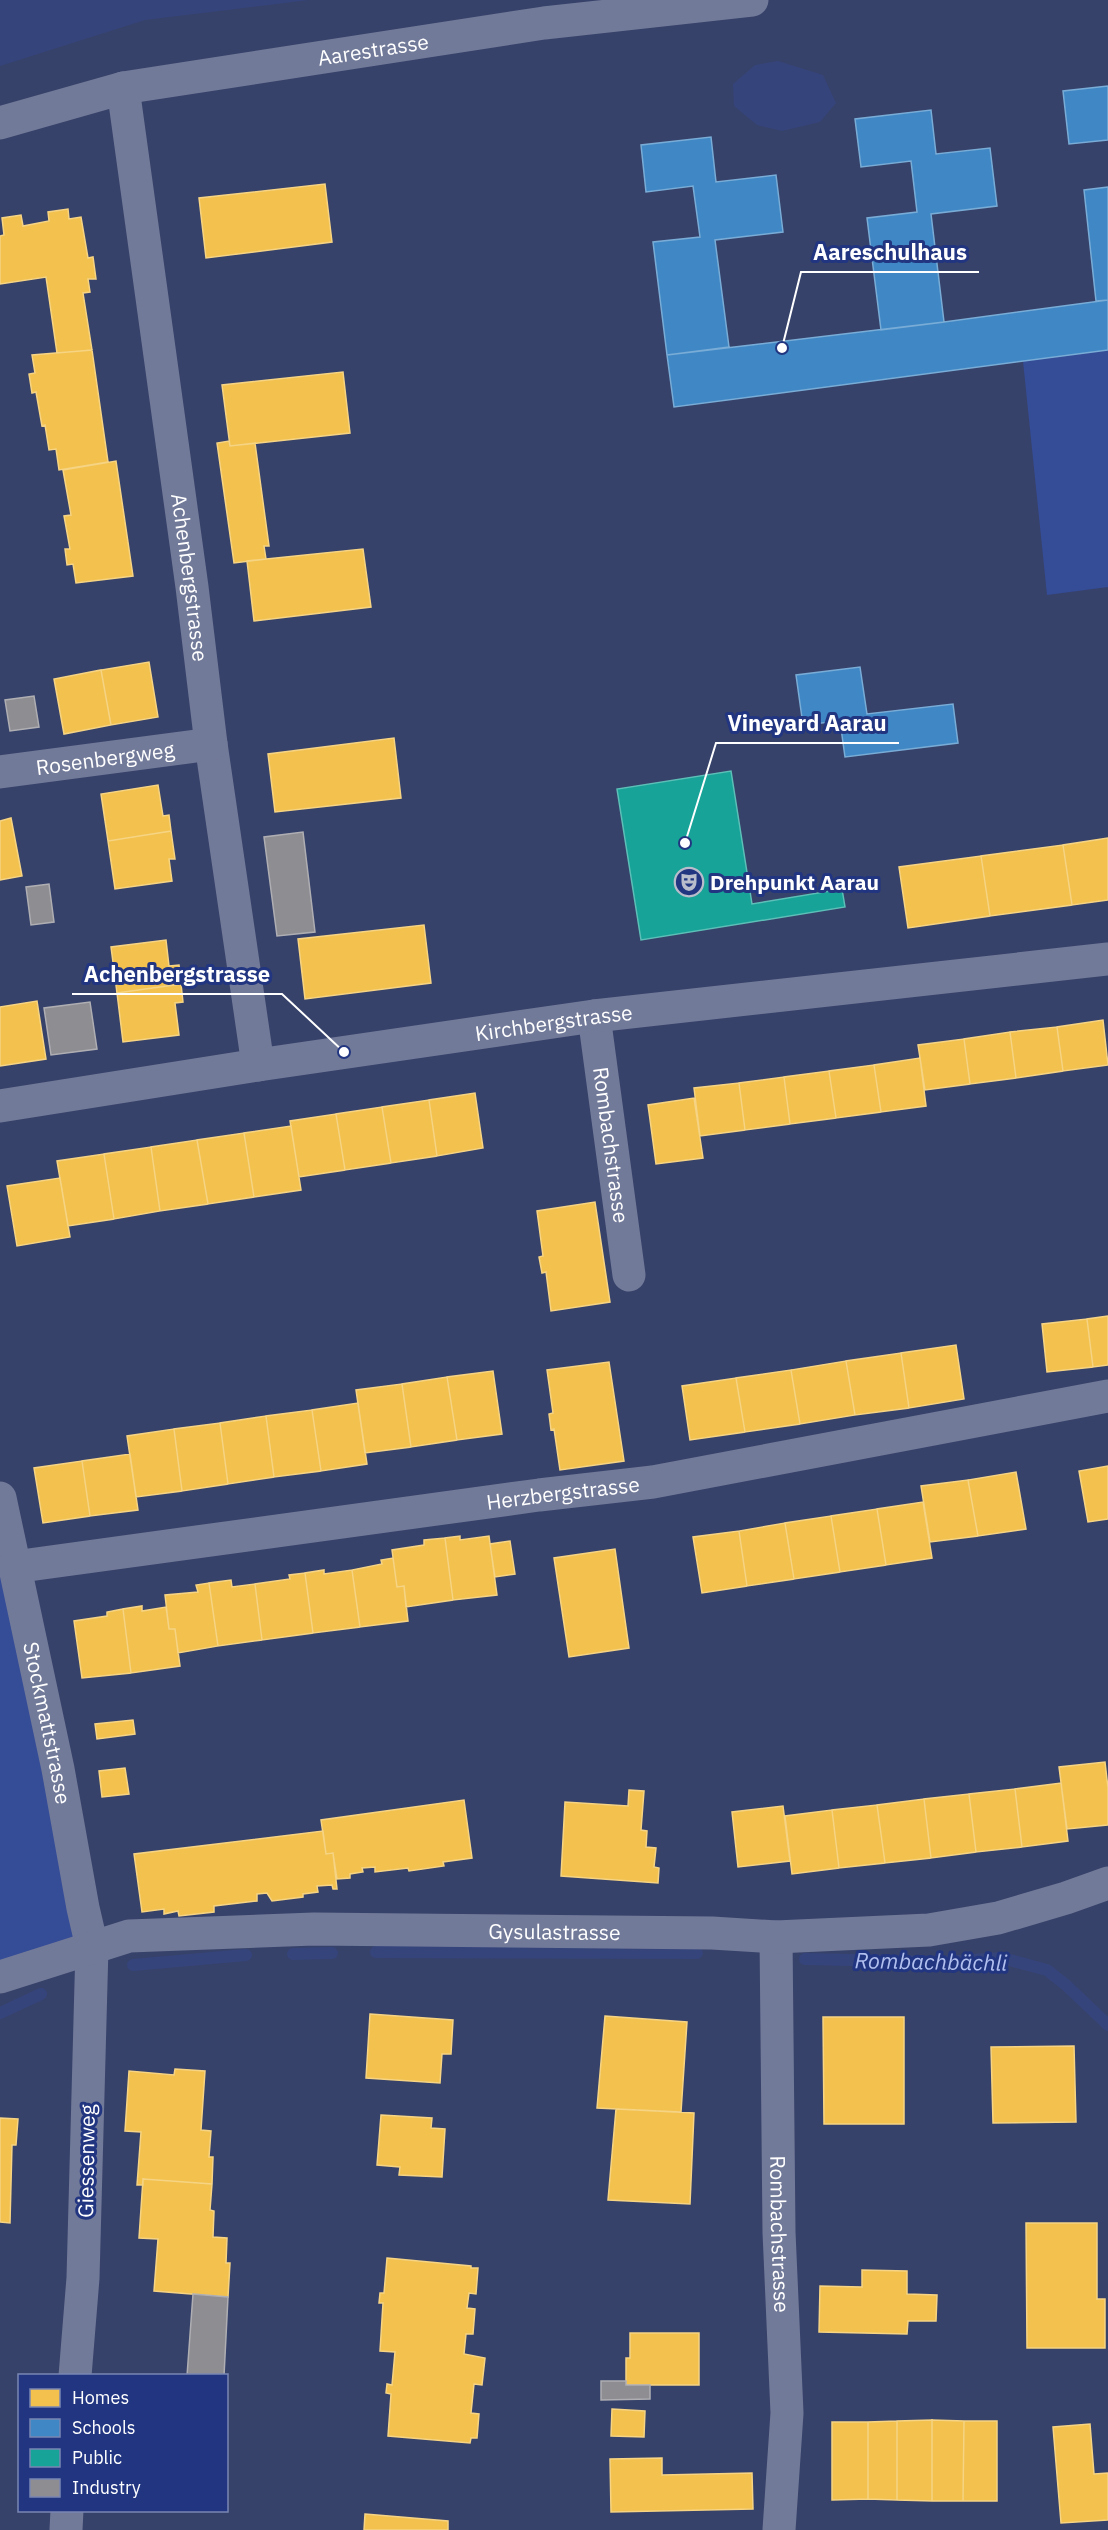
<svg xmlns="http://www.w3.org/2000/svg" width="1108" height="2530" viewBox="0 0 1108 2530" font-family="'IBM Plex Sans',sans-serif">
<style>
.green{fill:#354c97}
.water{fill:#35447b}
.homes{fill:#f2c14e;stroke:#f6d483;stroke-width:1.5}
.schools{fill:#3f88c5;stroke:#79acd6;stroke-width:1.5}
.public{fill:#17a398;stroke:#5dbfb7;stroke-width:1.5}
.industry{fill:#8d8d92;stroke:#afafb3;stroke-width:1.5}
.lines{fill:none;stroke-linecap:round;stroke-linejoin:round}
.stream{stroke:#35447b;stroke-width:12}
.minor{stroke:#727a99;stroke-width:33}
.labels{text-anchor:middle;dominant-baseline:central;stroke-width:6;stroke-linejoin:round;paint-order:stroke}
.street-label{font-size:21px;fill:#fff;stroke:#213580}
.poi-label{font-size:21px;font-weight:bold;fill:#fff;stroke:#213580;text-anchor:start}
.water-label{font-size:22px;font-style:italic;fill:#b2c0ef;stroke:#213580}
.leader{fill:none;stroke:#fff;stroke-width:2}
.callout-dot{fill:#fff;stroke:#213580;stroke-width:2}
.callout-label{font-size:22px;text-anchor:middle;font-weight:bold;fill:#fff;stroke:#213580;stroke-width:6;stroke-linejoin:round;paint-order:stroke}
</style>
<rect width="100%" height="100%" fill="#37426a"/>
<path class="green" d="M 1108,350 L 1108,587 L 1047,595 L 1023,361 Z
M 0,1498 L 92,1947 L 0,1977 Z"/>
<path class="water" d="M 0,0 L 309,0 L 145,20 L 0,66 Z
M 778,61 L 823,75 L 836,103 L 820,122 L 782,131 L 757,125 L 734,106 L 733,84 L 755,65 Z"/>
<path class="homes" d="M 325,184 L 332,242 L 206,258 L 199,198 Z
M 68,209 L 69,219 L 81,217 L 88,258 L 93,257 L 96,279 L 88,279 L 90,292 L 83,293 L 92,350 L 57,353 L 46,277 L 0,284 L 0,236 L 4,235 L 2,218 L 21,215 L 23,226 L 49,221 L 48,212 Z
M 92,350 L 108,462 L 59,470 L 56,449 L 49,450 L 45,425 L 42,426 L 36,392 L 32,393 L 29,374 L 35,373 L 32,355 Z
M 343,372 L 350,433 L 230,446 L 222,385 Z
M 229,441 L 230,446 L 255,443 L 269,546 L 264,546 L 266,559 L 234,563 L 217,443 Z
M 116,461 L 133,576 L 76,583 L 73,564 L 67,565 L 65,549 L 70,549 L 64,516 L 71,515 L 63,470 Z
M 363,549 L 371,607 L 254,621 L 247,561 Z
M 149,662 L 158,717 L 111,725 L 101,670 Z
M 101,670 L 111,725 L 64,734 L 54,679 Z
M 394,738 L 401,798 L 275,812 L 268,754 Z
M 158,785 L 163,816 L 169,815 L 171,831 L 108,841 L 101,794 Z
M 11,818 L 22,876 L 0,880 L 0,821 Z
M 171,831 L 175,859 L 169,859 L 172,881 L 115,889 L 108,841 Z
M 1108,838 L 1108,900 L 1072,905 L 1063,845 Z
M 1063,845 L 1072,905 L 990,916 L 981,856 Z
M 981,856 L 990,916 L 908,928 L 899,867 Z
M 424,925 L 431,983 L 305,999 L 298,939 Z
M 166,940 L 169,966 L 179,965 L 181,984 L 117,993 L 111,947 Z
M 181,984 L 183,1002 L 175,1003 L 179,1035 L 123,1042 L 117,993 Z
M 37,1001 L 46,1059 L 0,1066 L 0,1007 Z
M 1103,1020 L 1108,1065 L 1063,1071 L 1057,1027 Z
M 1057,1027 L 1063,1071 L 1016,1078 L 1010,1032 Z
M 1010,1032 L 1016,1078 L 970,1084 L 964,1039 Z
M 964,1039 L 970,1084 L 925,1090 L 918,1045 Z
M 920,1058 L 926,1106 L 881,1112 L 874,1065 Z
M 874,1065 L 881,1112 L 836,1118 L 829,1071 Z
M 829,1071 L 836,1118 L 790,1124 L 784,1077 Z
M 784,1077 L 790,1124 L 745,1130 L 739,1083 Z
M 739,1083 L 745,1130 L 700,1136 L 694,1088 Z
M 475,1093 L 483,1148 L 437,1156 L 429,1100 Z
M 694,1098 L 703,1158 L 656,1164 L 648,1105 Z
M 429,1100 L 437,1156 L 391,1163 L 382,1107 Z
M 382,1107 L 391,1163 L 345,1170 L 336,1114 Z
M 336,1114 L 345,1170 L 299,1177 L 290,1121 Z
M 291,1126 L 301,1190 L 254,1197 L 244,1133 Z
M 244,1133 L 254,1197 L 208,1204 L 197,1140 Z
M 197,1140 L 208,1204 L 160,1211 L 151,1147 Z
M 151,1147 L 160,1211 L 114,1219 L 104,1154 Z
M 104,1154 L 114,1219 L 68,1226 L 57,1161 Z
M 60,1178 L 70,1237 L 17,1246 L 7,1186 Z
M 595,1202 L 610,1302 L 551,1311 L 546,1272 L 542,1273 L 539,1257 L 543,1256 L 537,1211 Z
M 1108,1316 L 1108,1365 L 1093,1367 L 1087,1319 Z
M 1087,1319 L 1093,1367 L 1047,1372 L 1042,1324 Z
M 956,1345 L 964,1399 L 909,1408 L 901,1353 Z
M 901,1353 L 909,1408 L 855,1415 L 846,1361 Z
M 846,1361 L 855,1415 L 800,1424 L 791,1370 Z
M 609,1362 L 624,1461 L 560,1470 L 554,1429 L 551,1430 L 549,1414 L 553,1413 L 547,1370 Z
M 791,1370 L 800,1424 L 745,1432 L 736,1378 Z
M 493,1371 L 502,1434 L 457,1440 L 447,1377 Z
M 447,1377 L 457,1440 L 411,1447 L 402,1384 Z
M 736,1378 L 745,1432 L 690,1440 L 682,1386 Z
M 402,1384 L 411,1447 L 365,1453 L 356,1390 Z
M 358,1403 L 367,1464 L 321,1471 L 312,1410 Z
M 312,1410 L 321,1471 L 274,1477 L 266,1416 Z
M 266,1416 L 274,1477 L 228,1484 L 220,1423 Z
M 220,1423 L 228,1484 L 182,1491 L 174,1429 Z
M 174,1429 L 182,1491 L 136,1497 L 127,1436 Z
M 130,1454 L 138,1510 L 90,1516 L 82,1461 Z
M 82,1461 L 90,1516 L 43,1523 L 34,1468 Z
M 1108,1466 L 1108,1519 L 1088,1522 L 1079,1471 Z
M 1016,1472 L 1026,1529 L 978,1536 L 968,1480 Z
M 968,1480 L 978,1536 L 930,1542 L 921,1486 Z
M 923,1502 L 932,1558 L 886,1565 L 877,1509 Z
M 877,1509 L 886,1565 L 840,1572 L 831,1516 Z
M 831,1516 L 840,1572 L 794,1579 L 785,1523 Z
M 785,1523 L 794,1579 L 747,1586 L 739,1531 Z
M 739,1531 L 747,1586 L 702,1593 L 693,1537 Z
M 460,1536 L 460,1540 L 489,1536 L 497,1595 L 453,1600 L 445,1538 Z
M 445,1538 L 453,1600 L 406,1607 L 404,1586 L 397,1587 L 392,1550 L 424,1545 L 424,1540 Z
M 510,1541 L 515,1574 L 495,1577 L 490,1544 Z
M 615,1549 L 629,1648 L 569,1657 L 554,1558 Z
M 393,1558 L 397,1587 L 404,1586 L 408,1621 L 360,1627 L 352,1570 L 382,1564 L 381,1560 Z
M 324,1570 L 324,1574 L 352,1570 L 360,1627 L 313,1633 L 305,1573 Z
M 305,1573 L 313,1633 L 262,1640 L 255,1584 L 290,1579 L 289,1575 Z
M 231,1580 L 232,1587 L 255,1584 L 262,1640 L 218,1646 L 209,1583 Z
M 209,1583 L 218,1646 L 178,1653 L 175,1629 L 169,1629 L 165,1595 L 198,1592 L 196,1585 Z
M 142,1606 L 142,1611 L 166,1607 L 169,1629 L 175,1629 L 180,1666 L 131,1673 L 123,1609 Z
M 123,1609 L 131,1673 L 82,1678 L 74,1621 L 107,1616 L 107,1612 Z
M 133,1720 L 135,1734 L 97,1739 L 95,1724 Z
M 1105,1762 L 1108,1788 L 1108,1825 L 1067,1829 L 1059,1767 Z
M 125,1768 L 129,1794 L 102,1797 L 99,1771 Z
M 1061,1783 L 1068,1841 L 1022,1847 L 1015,1789 Z
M 1015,1789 L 1022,1847 L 976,1852 L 969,1794 Z
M 629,1790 L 644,1791 L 641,1830 L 647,1831 L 646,1847 L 656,1848 L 654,1867 L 659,1868 L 658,1883 L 561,1876 L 565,1802 L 628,1806 Z
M 969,1794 L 976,1852 L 931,1858 L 924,1799 Z
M 924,1799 L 931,1858 L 885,1863 L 877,1805 Z
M 464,1800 L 472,1858 L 443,1862 L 444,1866 L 409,1871 L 408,1868 L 375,1872 L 375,1867 L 362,1868 L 363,1872 L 350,1874 L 350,1878 L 337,1879 L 333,1853 L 326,1854 L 321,1820 Z
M 877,1805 L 885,1863 L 839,1868 L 832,1810 Z
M 783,1806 L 790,1861 L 738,1867 L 732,1812 Z
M 832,1810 L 839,1868 L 792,1874 L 785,1816 Z
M 323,1831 L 326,1854 L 333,1853 L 337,1889 L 333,1889 L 332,1885 L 317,1886 L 318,1892 L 303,1894 L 303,1897 L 272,1901 L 267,1893 L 257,1894 L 257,1901 L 214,1906 L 214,1912 L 179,1916 L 178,1911 L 164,1914 L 164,1909 L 142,1912 L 134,1854 Z
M 370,2014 L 453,2020 L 451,2054 L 442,2054 L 440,2083 L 366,2078 Z
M 605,2016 L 687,2022 L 681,2112 L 597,2108 Z
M 823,2017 L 904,2017 L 904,2124 L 824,2124 Z
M 1074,2046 L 1076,2122 L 993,2123 L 991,2047 Z
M 175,2069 L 205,2071 L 201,2130 L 211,2131 L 209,2157 L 213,2157 L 212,2184 L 143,2179 L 143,2185 L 137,2185 L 141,2132 L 125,2131 L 129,2071 L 174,2075 Z
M 616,2109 L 694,2113 L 690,2204 L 608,2200 Z
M 381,2115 L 432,2118 L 431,2128 L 445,2129 L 442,2177 L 399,2175 L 400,2167 L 377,2165 Z
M 0,2118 L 18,2119 L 16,2145 L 12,2145 L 10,2223 L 0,2222 Z
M 143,2179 L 212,2184 L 210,2210 L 214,2211 L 213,2237 L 227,2238 L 226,2263 L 230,2263 L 228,2297 L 154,2291 L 158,2239 L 139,2238 Z
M 1026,2223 L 1097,2223 L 1097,2299 L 1105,2299 L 1105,2348 L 1027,2348 Z
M 387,2258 L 471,2266 L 471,2268 L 478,2268 L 476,2294 L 469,2293 L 467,2308 L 475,2309 L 473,2334 L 466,2334 L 464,2354 L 485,2358 L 482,2385 L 474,2384 L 471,2413 L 479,2414 L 477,2438 L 471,2438 L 470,2443 L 388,2436 L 391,2394 L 386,2393 L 387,2384 L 392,2385 L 395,2352 L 380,2351 L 383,2303 L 379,2303 L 380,2293 L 384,2293 Z
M 862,2270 L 907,2271 L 907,2294 L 937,2295 L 936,2321 L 908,2321 L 907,2334 L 819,2332 L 820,2286 L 862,2287 Z
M 630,2333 L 699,2333 L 699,2385 L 626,2385 L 626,2358 L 630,2358 Z
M 612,2409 L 645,2411 L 644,2437 L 611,2436 Z
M 932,2420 L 932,2501 L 897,2500 L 897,2421 Z
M 932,2420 L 964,2421 L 963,2501 L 932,2501 Z
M 897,2421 L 897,2500 L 868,2499 L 868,2422 Z
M 964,2421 L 997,2421 L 997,2501 L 963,2501 Z
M 832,2422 L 868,2422 L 868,2499 L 832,2500 Z
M 1090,2424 L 1094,2474 L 1108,2473 L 1108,2520 L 1061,2523 L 1053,2427 Z
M 662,2458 L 662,2475 L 752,2473 L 753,2509 L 611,2512 L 610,2459 Z
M 365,2514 L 448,2521 L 448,2530 L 364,2530 Z"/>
<path class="schools" d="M 1108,86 L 1108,140 L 1069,144 L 1063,91 Z
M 931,110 L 936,154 L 990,148 L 997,206 L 931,214 L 944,322 L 881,330 L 867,218 L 917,212 L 911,161 L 861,167 L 855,119 Z
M 711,137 L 716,182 L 776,175 L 783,232 L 715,240 L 729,347 L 667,355 L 653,242 L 700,237 L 693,186 L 646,192 L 641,145 Z
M 1108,187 L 1108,300 L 1096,301 L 1084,190 Z
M 1108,300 L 1108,350 L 674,407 L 667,355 L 944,322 Z
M 860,667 L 867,714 L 953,704 L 958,743 L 845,757 L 840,721 L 803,725 L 796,675 Z"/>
<path class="public" d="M 731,771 L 752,904 L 842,889 L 845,907 L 641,940 L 617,789 Z"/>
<path class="industry" d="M 34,696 L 39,727 L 10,731 L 5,700 Z
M 303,832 L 315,932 L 277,936 L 264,837 Z
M 49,884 L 54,922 L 31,925 L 26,887 Z
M 90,1002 L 97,1049 L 51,1055 L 44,1008 Z
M 193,2294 L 228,2297 L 224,2376 L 187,2376 Z
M 601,2381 L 626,2381 L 626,2385 L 650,2385 L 650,2399 L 601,2400 Z"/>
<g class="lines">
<path class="stream" d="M 376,1952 L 697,1953
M 293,1954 L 332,1953
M 805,1959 L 942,1962 L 1002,1958 L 1047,1970 L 1066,1985 L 1108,2025
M 133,1965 L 246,1955
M 0,2013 L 41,1994"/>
<g class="minor">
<path id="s1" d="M 123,88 L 192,587 L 211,744 L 258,1065"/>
<path id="s2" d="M 0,123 L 123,88 L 544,23 L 752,0"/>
<path id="s3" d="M 0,772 L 211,744"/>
<path id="s4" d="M 594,1016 L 629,1275"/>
<path id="s5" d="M 0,1106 L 258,1065 L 594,1016 L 1108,959"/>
<path id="s6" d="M 0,1498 L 58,1769 L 83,1908 L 92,1947 L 83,2278 L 75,2376"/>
<path id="s7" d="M 14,1567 L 539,1495 L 653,1482 L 1108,1396"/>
<path id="s8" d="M 776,1937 L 779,2232 L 787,2413 L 779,2530"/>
<path id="s9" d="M 0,1977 L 129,1936 L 314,1929 L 712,1933 L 776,1937 L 929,1930 L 998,1918 L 1066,1898 L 1108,1883"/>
<path d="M 66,2530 L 67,2510"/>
</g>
</g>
<defs>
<g id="theatre-ring" transform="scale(1.5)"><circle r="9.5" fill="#213580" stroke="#b9bdcb" stroke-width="1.5"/><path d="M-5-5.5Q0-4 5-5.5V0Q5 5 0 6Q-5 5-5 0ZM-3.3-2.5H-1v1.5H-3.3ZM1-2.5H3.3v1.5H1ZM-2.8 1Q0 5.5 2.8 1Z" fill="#b9bdcb"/></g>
</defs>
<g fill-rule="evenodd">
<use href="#theatre-ring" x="689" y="882"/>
</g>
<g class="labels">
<g class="street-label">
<text stroke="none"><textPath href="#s2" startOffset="381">Aarestrasse</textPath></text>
<text stroke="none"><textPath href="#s1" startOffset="494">Achenbergstrasse</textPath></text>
<text stroke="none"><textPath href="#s3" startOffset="106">Rosenbergweg</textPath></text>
<text stroke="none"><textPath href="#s5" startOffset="560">Kirchbergstrasse</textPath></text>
<text stroke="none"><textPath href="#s4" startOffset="130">Rombachstrasse</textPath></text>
<text stroke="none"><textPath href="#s7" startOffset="554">Herzbergstrasse</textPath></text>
<text stroke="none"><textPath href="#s6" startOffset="230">Stockmattstrasse</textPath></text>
<text stroke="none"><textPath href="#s9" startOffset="561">Gysulastrasse</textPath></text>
<text transform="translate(86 2161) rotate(-89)">Giessenweg</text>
<text stroke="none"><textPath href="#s8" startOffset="297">Rombachstrasse</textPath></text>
</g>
<g class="poi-label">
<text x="710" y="882">Drehpunkt Aarau</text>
</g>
<g class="water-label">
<text transform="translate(931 1961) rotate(1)">Rombachbächli</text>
</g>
</g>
<path class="leader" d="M782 348L801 272H979M685 843L716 743H899M344 1052L282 994H72"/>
<g class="callout-dot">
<circle cx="782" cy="348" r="6"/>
<circle cx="685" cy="843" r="6"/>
<circle cx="344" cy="1052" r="6"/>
</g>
<g class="callout-label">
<text x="890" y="260">Aareschulhaus</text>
<text x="807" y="731">Vineyard Aarau</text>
<text x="177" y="982">Achenbergstrasse</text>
</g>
<rect x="18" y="2374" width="210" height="138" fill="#213580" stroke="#7a86b3" stroke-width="1.5"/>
<rect x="30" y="2389" width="30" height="18" fill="#f2c14e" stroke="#7a86b3" stroke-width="1.5"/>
<text x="72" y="2404" font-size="18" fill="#ffffff">Homes</text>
<rect x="30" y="2419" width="30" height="18" fill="#3f88c5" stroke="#7a86b3" stroke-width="1.5"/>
<text x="72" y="2434" font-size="18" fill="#ffffff">Schools</text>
<rect x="30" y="2449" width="30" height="18" fill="#17a398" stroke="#7a86b3" stroke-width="1.5"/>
<text x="72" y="2464" font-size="18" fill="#ffffff">Public</text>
<rect x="30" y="2479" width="30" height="18" fill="#8d8d92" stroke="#7a86b3" stroke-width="1.5"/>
<text x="72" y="2494" font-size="18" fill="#ffffff">Industry</text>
</svg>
